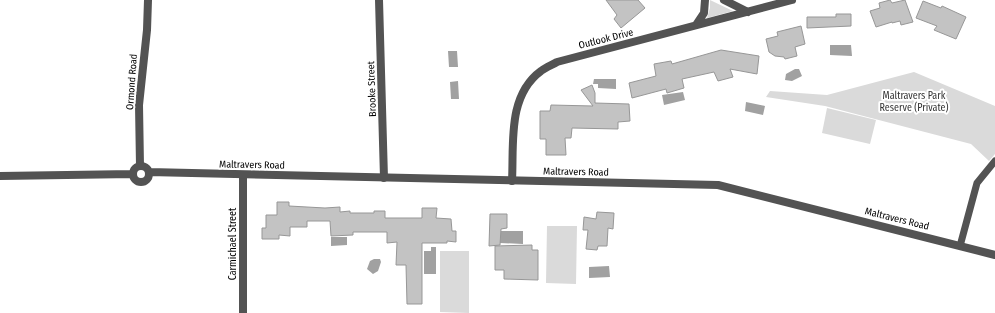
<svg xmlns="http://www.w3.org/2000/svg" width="995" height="313" viewBox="0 0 995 313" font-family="'Fira Sans Condensed',sans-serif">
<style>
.green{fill:#dadada}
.water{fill:#a1a1a1}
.building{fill:#c3c3c3;stroke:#979797}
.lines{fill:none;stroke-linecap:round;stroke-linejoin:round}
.service{stroke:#535353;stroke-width:7}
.minor{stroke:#535353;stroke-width:8}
.tertiary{stroke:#535353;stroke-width:8}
.labels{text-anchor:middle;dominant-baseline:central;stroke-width:4;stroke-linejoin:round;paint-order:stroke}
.street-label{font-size:10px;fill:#000;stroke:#fff}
.park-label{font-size:10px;fill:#313131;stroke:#fff}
</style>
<rect width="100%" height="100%" fill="#fff"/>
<path class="green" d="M 710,0 L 733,11 L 707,18 L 710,8 Z
M 914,72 L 995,106 L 995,154 L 989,161 L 971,144 L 825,106 L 766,97 L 770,91 L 827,95 Z
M 827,108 L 876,120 L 870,144 L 822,133 Z
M 547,226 L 577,226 L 576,284 L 546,283 Z
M 440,251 L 469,251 L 469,313 L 440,312 Z"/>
<path class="water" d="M 830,45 L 851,45 L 852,56 L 830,55 Z
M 448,51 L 457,51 L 458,67 L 449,67 Z
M 795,69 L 799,69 L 802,76 L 792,81 L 785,80 L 786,74 Z
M 594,79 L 616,79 L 616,89 L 598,88 L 598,84 L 593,84 Z
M 458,81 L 459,99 L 451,99 L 450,82 Z
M 683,92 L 685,100 L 664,105 L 662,95 Z
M 746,102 L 765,106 L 763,115 L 745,111 Z
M 500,231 L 523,231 L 523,244 L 500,243 Z
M 331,237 L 347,237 L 347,245 L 331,246 Z
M 431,247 L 436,247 L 436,274 L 424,274 L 424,251 L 431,251 Z
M 374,259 L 380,259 L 381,262 L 378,271 L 373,274 L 367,269 L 370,261 Z
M 609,266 L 610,277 L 589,278 L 589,267 Z"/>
<path class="building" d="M 606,0 L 638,0 L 645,8 L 621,28 L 614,19 L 617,15 Z
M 890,0 L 892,3 L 905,0 L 913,22 L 901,25 L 900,21 L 892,23 L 892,22 L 876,27 L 870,11 L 880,8 L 879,3 Z
M 923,1 L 941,8 L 942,6 L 966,17 L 956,39 L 934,30 L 937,26 L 916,18 Z
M 836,14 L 851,14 L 851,26 L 807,28 L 807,17 L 836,17 Z
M 801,26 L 805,44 L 795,47 L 797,56 L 785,59 L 784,57 L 775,56 L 769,52 L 766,39 L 778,36 L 777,32 Z
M 721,50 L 759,56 L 757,74 L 730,69 L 733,77 L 718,81 L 714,72 L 682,79 L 684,88 L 667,93 L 666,89 L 632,98 L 629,83 L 656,76 L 654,64 L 671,61 L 672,64 Z
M 592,85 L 595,93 L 595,103 L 629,104 L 630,121 L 618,122 L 618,129 L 572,128 L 571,138 L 565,138 L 566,155 L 546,155 L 546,139 L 540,139 L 540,111 L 550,111 L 551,105 L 593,106 L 581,90 Z
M 277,202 L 289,202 L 289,206 L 325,208 L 340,207 L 340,212 L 350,211 L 350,213 L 374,213 L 374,211 L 385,211 L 385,218 L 422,218 L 422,208 L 437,208 L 436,218 L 451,219 L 452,231 L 456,231 L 456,242 L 447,241 L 447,243 L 422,243 L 422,304 L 407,304 L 406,265 L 396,265 L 397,242 L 387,243 L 387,232 L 353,232 L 353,235 L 331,236 L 330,221 L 307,221 L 307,227 L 290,227 L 290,236 L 279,235 L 279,239 L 262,239 L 262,228 L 266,228 L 266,215 L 277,215 Z
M 597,212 L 614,213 L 613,229 L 608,228 L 607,246 L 598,246 L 597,250 L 586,249 L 588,230 L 583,230 L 584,217 L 596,219 Z
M 490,214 L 507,214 L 507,228 L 501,229 L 500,245 L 489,246 Z
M 532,245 L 532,250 L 538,250 L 538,280 L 504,279 L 504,270 L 495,270 L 495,246 Z"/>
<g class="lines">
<path class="service" d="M 960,246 L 977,183 L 995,161"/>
<path class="minor" d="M 379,0 L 384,178
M 724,0 L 748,12
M 696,25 L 704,13 L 705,0
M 140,166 L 139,105 L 147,30 L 148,0
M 243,175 L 243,313
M 512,181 C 514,144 507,96 541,71 C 546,67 552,65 557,62 L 792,0"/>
<path class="tertiary" d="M133 174a8 8 0 1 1 16 0a8 8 0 1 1-16 0Z
M 149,172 L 718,185 L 995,255
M 0,176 L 133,174"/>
</g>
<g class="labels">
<g class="street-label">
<text transform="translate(606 39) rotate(-14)">Outlook Drive</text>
<text transform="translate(132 82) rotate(-86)">Ormond Road</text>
<text transform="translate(372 89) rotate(-92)">Brooke Street</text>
<text transform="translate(252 165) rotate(1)">Maltravers Road</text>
<text transform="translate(576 172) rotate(1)">Maltravers Road</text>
<text transform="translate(897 219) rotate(14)">Maltravers Road</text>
<text transform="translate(233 244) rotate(-90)">Carmichael Street</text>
</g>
<g class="park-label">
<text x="914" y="96">Maltravers Park<tspan x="914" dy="12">Reserve (Private)</tspan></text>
</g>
</g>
</svg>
